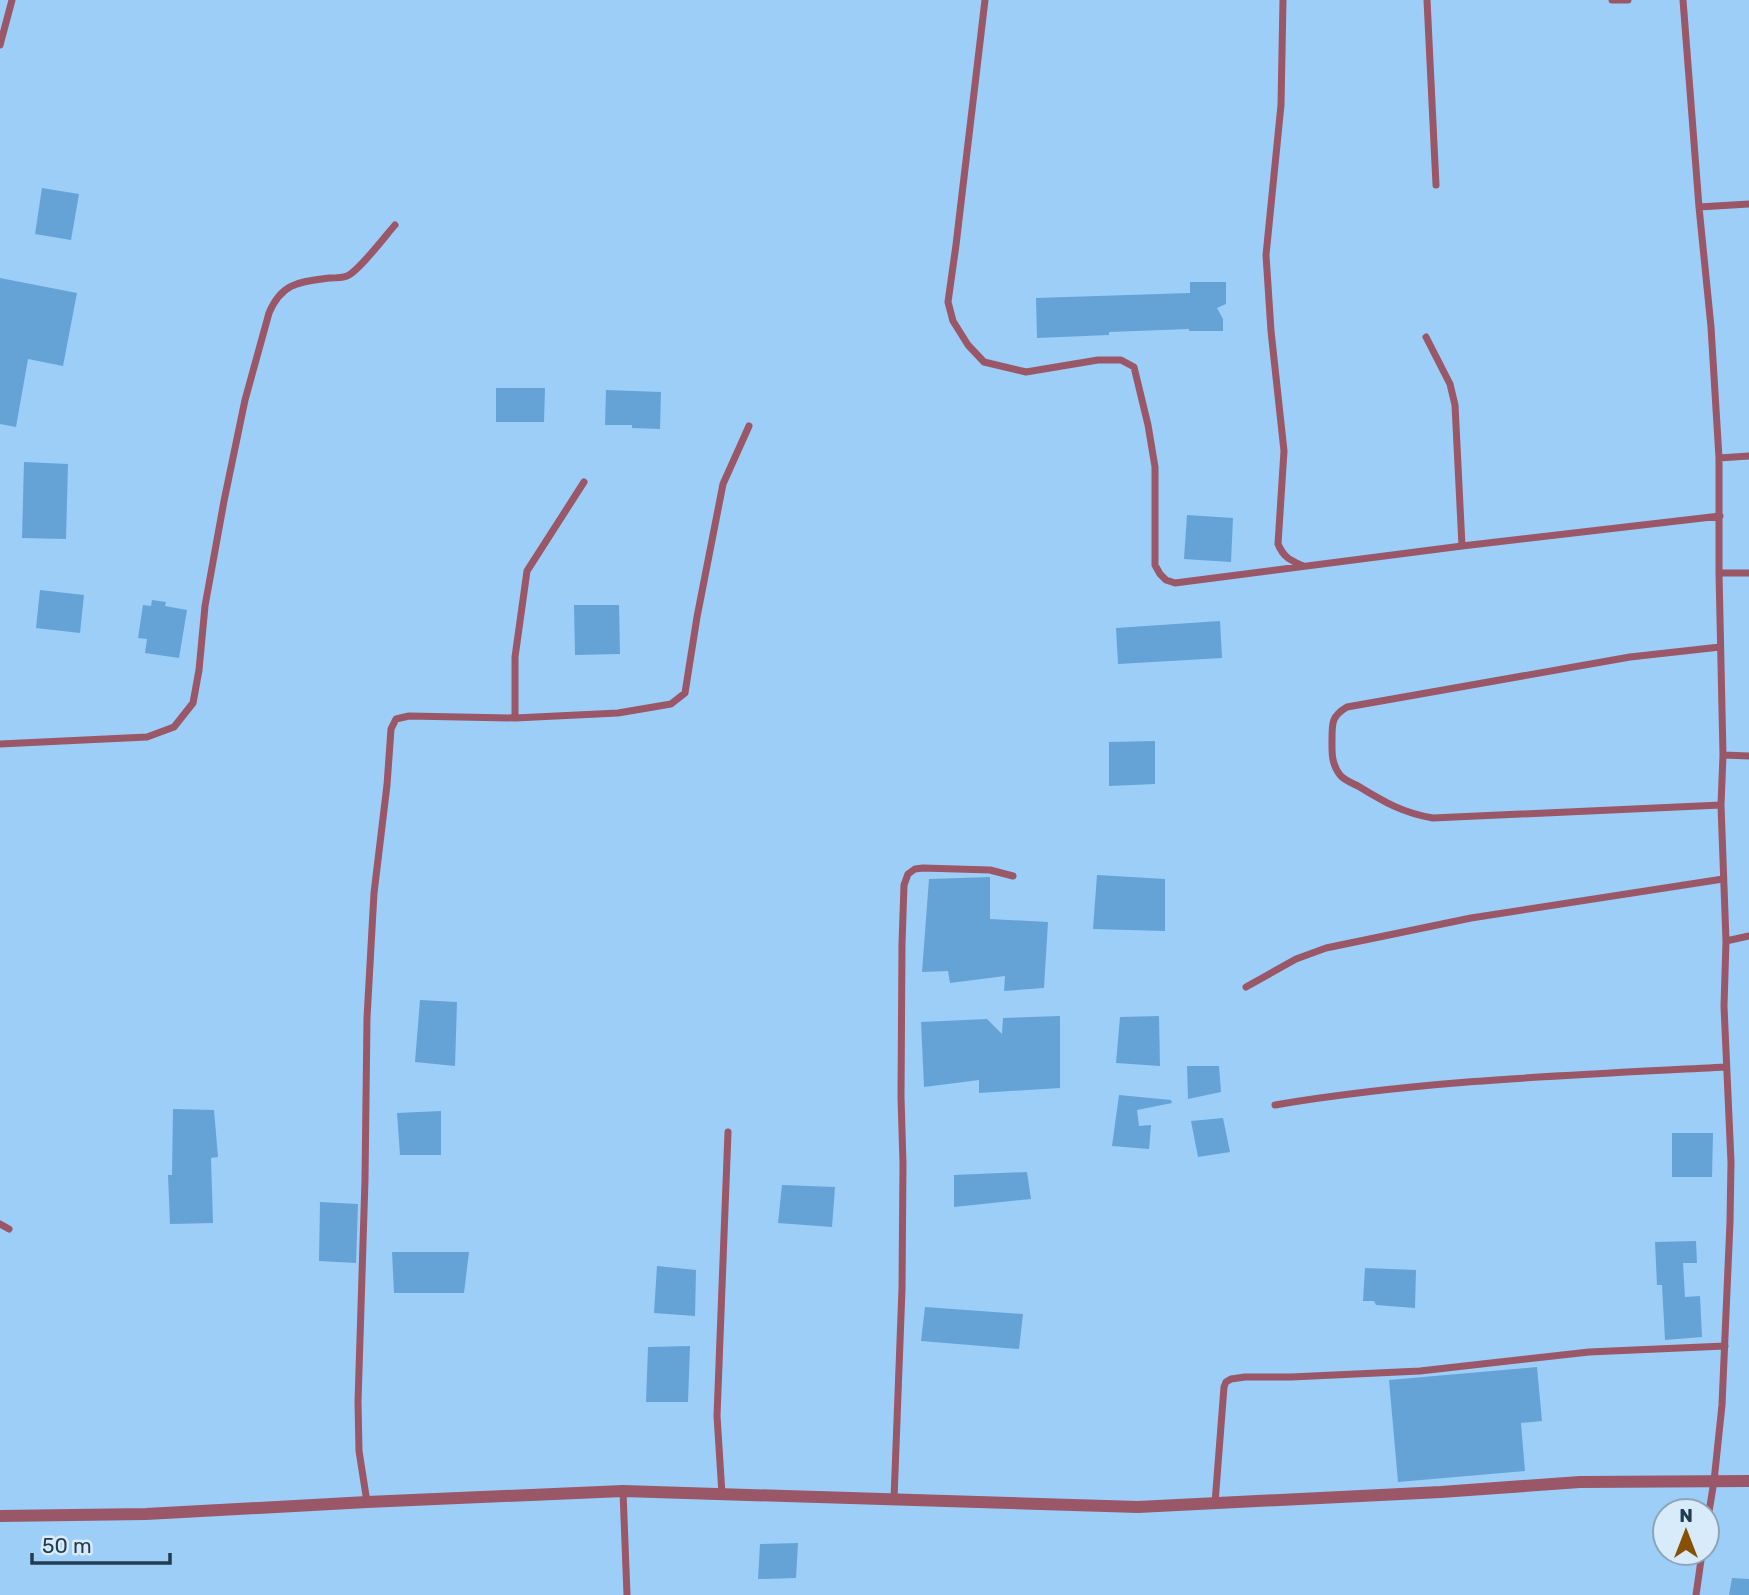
<svg xmlns="http://www.w3.org/2000/svg" width="1749" height="1595" viewBox="0 0 1749 1595" font-family="Rubik,sans-serif">
<style>
.building{fill:#65a3d6}
.lines{fill:none;stroke-linecap:round;stroke-linejoin:round}
.minor{stroke:#9a5768;stroke-width:7}
.tertiary{stroke:#9a5768;stroke-width:12}
</style>
<rect width="100%" height="100%" fill="#9ccef8"/>
<path class="building" d="M 42,188 L 79,194 L 71,240 L 35,234 Z
M 0,278 L 77,293 L 63,366 L 28,359 L 16,427 L 0,424 Z
M 1190,282 L 1226,282 L 1226,304 L 1217,308 L 1223,319 L 1223,331 L 1189,331 L 1189,329 L 1109,332 L 1109,335 L 1037,338 L 1036,298 L 1190,293 Z
M 496,388 L 545,388 L 544,422 L 496,422 Z
M 606,390 L 661,392 L 660,429 L 632,428 L 632,425 L 605,425 Z
M 24,462 L 68,464 L 66,539 L 22,538 Z
M 1187,515 L 1233,518 L 1231,562 L 1184,559 Z
M 40,590 L 84,595 L 80,633 L 36,628 Z
M 152,600 L 166,602 L 165,606 L 187,610 L 179,658 L 145,653 L 147,639 L 138,638 L 143,605 L 151,606 Z
M 574,605 L 619,605 L 620,654 L 575,655 Z
M 1220,621 L 1222,658 L 1118,664 L 1116,628 Z
M 1155,741 L 1155,784 L 1109,786 L 1109,742 Z
M 1097,875 L 1165,879 L 1165,931 L 1093,929 Z
M 990,877 L 990,919 L 1048,922 L 1044,988 L 1004,991 L 1005,976 L 950,983 L 948,971 L 922,972 L 929,879 Z
M 420,1000 L 457,1002 L 455,1066 L 415,1062 Z
M 1060,1016 L 1060,1088 L 979,1093 L 979,1080 L 924,1087 L 921,1022 L 987,1019 L 1002,1034 L 1003,1018 Z
M 1159,1016 L 1160,1066 L 1116,1063 L 1120,1017 Z
M 1187,1066 L 1219,1066 L 1221,1092 L 1188,1099 Z
M 1119,1095 L 1171,1100 L 1172,1103 L 1137,1110 L 1139,1126 L 1151,1125 L 1149,1149 L 1112,1146 Z
M 173,1109 L 214,1110 L 218,1157 L 211,1158 L 213,1223 L 170,1224 L 168,1175 L 172,1175 Z
M 441,1111 L 441,1155 L 400,1155 L 397,1113 Z
M 1223,1118 L 1230,1152 L 1198,1157 L 1191,1121 Z
M 1672,1133 L 1713,1133 L 1712,1177 L 1672,1177 Z
M 1027,1172 L 1031,1199 L 954,1207 L 954,1175 Z
M 782,1185 L 835,1187 L 832,1227 L 778,1223 Z
M 320,1202 L 358,1204 L 356,1263 L 319,1261 Z
M 1696,1241 L 1697,1263 L 1683,1263 L 1685,1297 L 1700,1296 L 1702,1337 L 1665,1340 L 1662,1285 L 1657,1285 L 1655,1242 Z
M 392,1252 L 469,1252 L 464,1293 L 394,1293 Z
M 657,1266 L 696,1270 L 695,1316 L 654,1313 Z
M 1365,1268 L 1416,1270 L 1415,1308 L 1376,1305 L 1374,1301 L 1363,1301 Z
M 925,1307 L 1023,1314 L 1019,1349 L 921,1341 Z
M 690,1346 L 688,1402 L 646,1402 L 648,1347 Z
M 1537,1367 L 1542,1421 L 1521,1423 L 1525,1471 L 1398,1482 L 1389,1380 Z
M 798,1543 L 796,1578 L 758,1579 L 760,1544 Z
M 1732,1578 L 1749,1579 L 1749,1595 L 1729,1595 Z"/>
<g class="lines">
<path class="minor" d="M 985,0 L 956,245 L 948,302 L 953,321 L 968,345 L 984,362 L 1026,372 L 1098,360 L 1121,360 L 1134,367 L 1148,425 L 1155,467 L 1155,565 L 1160,574 L 1166,580 L 1175,583 L 1462,546 L 1720,516
M 1283,0 L 1281,105 L 1266,255 L 1271,331 L 1284,451 L 1278,544 C 1284,558 1290,560 1303,566
M 1427,0 L 1436,185
M 1612,0 L 1628,0
M 1683,0 L 1699,207 L 1711,327 L 1719,458 L 1719,573 L 1723,755 L 1721,805 L 1726,941 L 1724,1006 L 1731,1162 L 1730,1222 L 1722,1405 L 1714,1481 L 1707,1524
M 0,45 L 12,0
M 1699,207 L 1749,204
M 1426,337 L 1450,384 L 1455,405 L 1462,546
M 1719,458 L 1749,456
M 1719,573 L 1749,573
M 1720,647 L 1630,657 L 1347,707 C 1332,716 1332,722 1332,739 C 1332,752 1331,763 1340,775 C 1344,780 1352,783 1358,786 C 1384,802 1403,813 1433,818 L 1721,805
M 515,718 L 515,657 L 527,571 L 584,482
M 0,744 L 147,737 L 174,727 L 193,703 L 199,670 L 205,606 L 224,501 L 245,400 L 269,313 C 282,282 300,282 330,278 C 335,278 342,278 347,276 C 359,271 385,236 395,225
M 1723,755 L 1749,756
M 1726,941 L 1749,936
M 1246,987 L 1296,959 L 1326,948 L 1471,918 L 1723,879
M 1275,1105 C 1424,1080 1575,1075 1726,1067
M 0,1224 L 9,1229
M 623,1491 L 627,1595
M 722,1494 L 717,1416 L 728,1132
M 894,1499 L 902,1289 L 903,1164 L 901,1097 L 902,944 L 904,885 L 908,874 L 915,869 L 923,868 L 990,870 L 1013,876
M 367,1502 L 359,1451 L 358,1402 L 365,1180 L 367,1018 L 374,893 L 387,785 L 391,729 L 396,719 L 409,716 L 515,718 L 618,713 L 671,704 L 685,693 L 697,617 L 723,484 L 749,426
M 1215,1503 L 1224,1387 L 1226,1382 L 1231,1379 L 1245,1377 L 1291,1377 L 1420,1371 L 1589,1352 L 1725,1346
M 1696,1595 L 1702,1553"/>
<path class="tertiary" d="M 0,1516 L 146,1514 L 367,1502 L 623,1491 L 1138,1507 L 1441,1492 L 1580,1482 L 1749,1481"/>
</g>
<g transform="translate(1686 1532)"><circle r="33" fill="#d8ebfb" stroke="#8fa5b7" stroke-width="2"/>
<path d="M0-5L12 26L0 18L-12 26Z" fill="#885004"/>
<text y="-10" font-size="19" font-weight="bold" text-anchor="middle" fill="#213b50">N</text>
</g>
<path d="M32 1553v10h138v-10" fill="none" stroke="#213b50" stroke-width="3.5"/>
<text x="42" y="1553" font-size="21" fill="#213b50" stroke="#d8ebfb" stroke-width="5" paint-order="stroke">50 m</text>
</svg>
